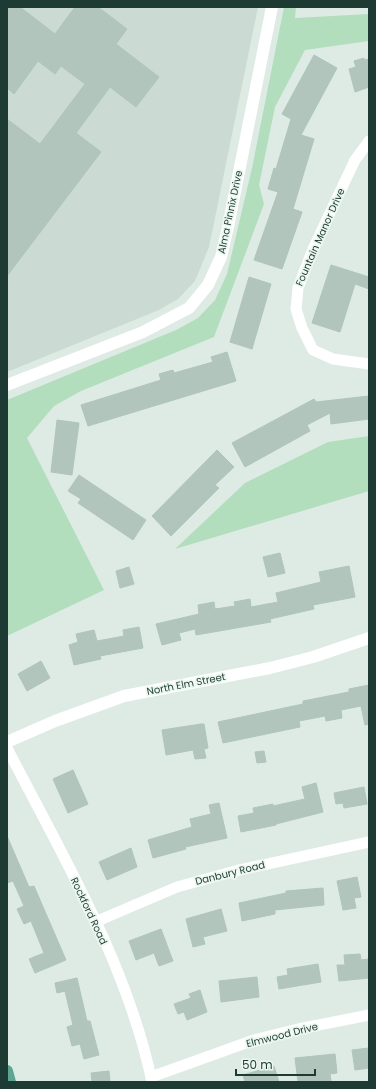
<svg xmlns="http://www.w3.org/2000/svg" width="376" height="1089" viewBox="0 0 376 1089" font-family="Poppins,sans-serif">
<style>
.built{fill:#cbdad3}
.green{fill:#b3debd}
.building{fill:#b2c5bd;stroke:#afc5bb}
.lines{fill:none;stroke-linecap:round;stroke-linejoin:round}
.street{stroke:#fff;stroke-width:11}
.secondary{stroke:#fff;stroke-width:12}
.primary{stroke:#5da590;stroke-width:12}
.labels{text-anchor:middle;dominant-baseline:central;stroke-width:3.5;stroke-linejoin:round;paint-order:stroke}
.street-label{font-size:10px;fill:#1d3b32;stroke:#edf7f2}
</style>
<rect width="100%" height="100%" fill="#ddebe4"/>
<path class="built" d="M 7,7 L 258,7 L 209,247 L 195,281 L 178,299 L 159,310 L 7,372 Z"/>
<path class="green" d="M 284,7 L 296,7 L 295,18 L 369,14 L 369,41 L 305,50 L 275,107 L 259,185 L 264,204 L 214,337 L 81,391 L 54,406 L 27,438 L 104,590 L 7,636 L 7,400 L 176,330 L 198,318 L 215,300 L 227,274 L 252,168 Z
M 369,436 L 369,491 L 175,549 L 245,483 L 328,442 Z"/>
<path class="building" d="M 7,7 L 20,7 L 55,34 L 75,7 L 98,7 L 127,29 L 116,44 L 159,77 L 136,107 L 110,87 L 76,133 L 101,152 L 7,276 L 7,119 L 40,144 L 85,84 L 61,66 L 55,74 L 38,61 L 14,94 L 7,88 Z
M 314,55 L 337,68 L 301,135 L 314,139 L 293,209 L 302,212 L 282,269 L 254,260 L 278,192 L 268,189 L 274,168 L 276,169 L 291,119 L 282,114 Z
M 364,58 L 364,60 L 369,59 L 369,87 L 355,92 L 349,69 L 356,67 L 354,61 Z
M 331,265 L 369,277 L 369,289 L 355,284 L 340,332 L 312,323 Z
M 249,277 L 271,284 L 252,349 L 230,342 Z
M 227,352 L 236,381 L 88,426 L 81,405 L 161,380 L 159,374 L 173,370 L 174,373 L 213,362 L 211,357 Z
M 369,396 L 369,419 L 331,424 L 330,413 L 307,425 L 310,431 L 245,467 L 232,443 L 314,399 L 316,402 Z
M 57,420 L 79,423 L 72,475 L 51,472 Z
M 217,450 L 234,467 L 215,485 L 219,488 L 171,536 L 152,516 Z
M 79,475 L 146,520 L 133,540 L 78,503 L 81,499 L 68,491 Z
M 280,553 L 285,573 L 268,577 L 263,557 Z
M 349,566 L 355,597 L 313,605 L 314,609 L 270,619 L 271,622 L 196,635 L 195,629 L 179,633 L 181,640 L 162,645 L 156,624 L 199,614 L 198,605 L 214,602 L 215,609 L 235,606 L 234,602 L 250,599 L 251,607 L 278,602 L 276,593 L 321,582 L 319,572 Z
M 129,567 L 134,584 L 120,588 L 116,571 Z
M 139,627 L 143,648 L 100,656 L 101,659 L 74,665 L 69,645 L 78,642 L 76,634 L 94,630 L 97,641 L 124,636 L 123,630 Z
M 41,661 L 50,678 L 27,691 L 18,674 Z
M 369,685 L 369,724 L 365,725 L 361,706 L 341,710 L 342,718 L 326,721 L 325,716 L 299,721 L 300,727 L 223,743 L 218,722 L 303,704 L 303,701 L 349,692 L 349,689 Z
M 201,724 L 204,724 L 208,748 L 204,749 L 206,758 L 195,759 L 193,750 L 166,755 L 162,730 Z
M 264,751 L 266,762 L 257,763 L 255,752 Z
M 73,770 L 88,804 L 68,813 L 53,779 Z
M 316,783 L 323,812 L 276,824 L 276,825 L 241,832 L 238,816 L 254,813 L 253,808 L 273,804 L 273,806 L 305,799 L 302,787 Z
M 364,787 L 367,804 L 344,808 L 343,803 L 336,804 L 334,793 Z
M 219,803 L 227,838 L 185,847 L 186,849 L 153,858 L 148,840 L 192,827 L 190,819 L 211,814 L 209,805 Z
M 7,836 L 29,887 L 34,886 L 66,960 L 35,973 L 29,959 L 44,953 L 31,921 L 24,924 L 17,909 L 24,906 L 13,881 L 7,883 Z
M 131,848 L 137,867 L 107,880 L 99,862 Z
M 357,877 L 361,897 L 354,898 L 356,908 L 343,910 L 337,881 Z
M 323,888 L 324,905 L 275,910 L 275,914 L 242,921 L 239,903 L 286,893 L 286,891 Z
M 221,909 L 227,931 L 203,937 L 205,944 L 193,947 L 186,919 Z
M 161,929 L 173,961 L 159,966 L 154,953 L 136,960 L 129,941 Z
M 360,954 L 361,960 L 369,959 L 369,978 L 339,981 L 337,965 L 345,965 L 344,955 Z
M 318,964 L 321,982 L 279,989 L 277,977 L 288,975 L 287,969 Z
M 257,977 L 259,997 L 221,1002 L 219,981 Z
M 77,978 L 87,1021 L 90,1021 L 99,1055 L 84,1059 L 80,1044 L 72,1046 L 67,1027 L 73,1025 L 65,991 L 57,993 L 55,983 Z
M 200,990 L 207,1012 L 187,1020 L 184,1012 L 178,1014 L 174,1004 L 191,998 L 189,994 Z
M 369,1048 L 369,1068 L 355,1070 L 352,1050 Z
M 335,1054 L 337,1073 L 330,1074 L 331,1081 L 298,1082 L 295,1058 Z
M 274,1066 L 279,1082 L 245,1082 L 243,1075 Z
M 109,1071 L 110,1082 L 92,1082 L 91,1073 Z"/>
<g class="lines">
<path class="street" d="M 369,141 L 355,160 L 313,249 L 298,288 L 296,309 L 302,328 L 313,350 L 333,359 L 369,364
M 7,748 C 62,855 127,963 152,1082
M 95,922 L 177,887 L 239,870 L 369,842
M 151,1077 L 254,1040 L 298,1029 L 369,1015"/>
<path class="secondary" d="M 7,385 L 143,332 L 189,308 L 208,285 L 221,257 L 228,227 L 272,7
M 7,742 L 55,721 L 124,696 L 270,668 L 313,657 L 369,638"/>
<path class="primary" d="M 7,1071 L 10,1082"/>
</g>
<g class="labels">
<g class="street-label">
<text transform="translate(230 212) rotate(-78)">Alma Pinnix Drive</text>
<text transform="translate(320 237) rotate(-66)">Fountain Manor Drive</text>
<text transform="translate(186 684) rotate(-11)">North Elm Street</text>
<text transform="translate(230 873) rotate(-14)">Danbury Road</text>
<text transform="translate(89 911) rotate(65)">Rockford Road</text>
<text transform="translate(282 1035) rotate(-14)">Elmwood Drive</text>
</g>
</g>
<rect width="376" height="1089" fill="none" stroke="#1d3b32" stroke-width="16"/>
<path d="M236 1069v6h79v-6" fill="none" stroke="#1d3b32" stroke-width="2"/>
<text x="242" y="1069" font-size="12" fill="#1d3b32" stroke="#edf7f2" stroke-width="3" paint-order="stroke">50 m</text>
</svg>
